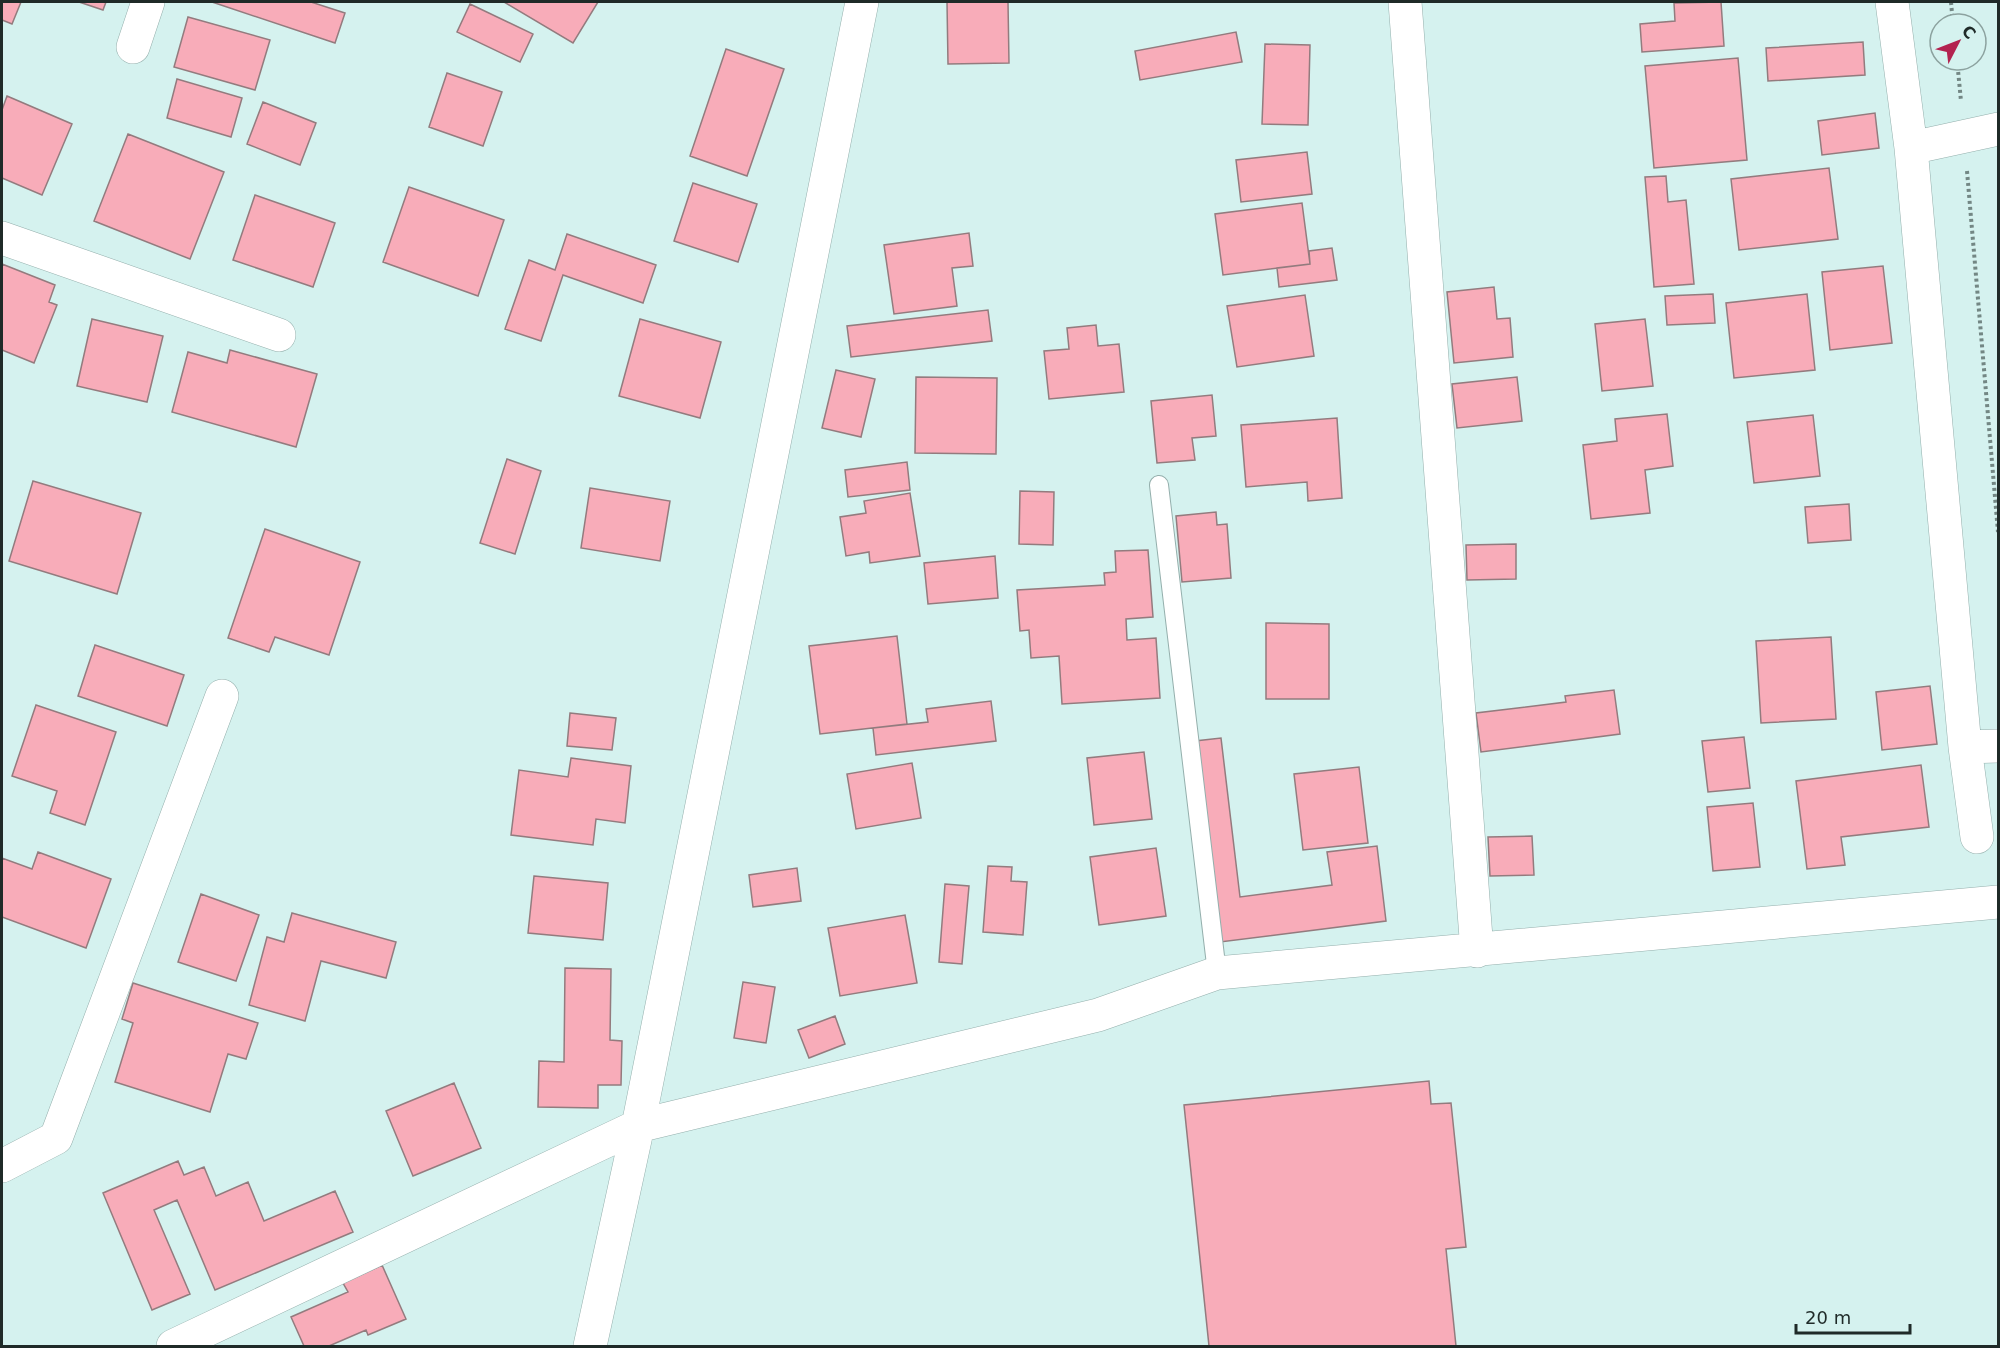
<svg xmlns="http://www.w3.org/2000/svg" width="2000" height="1348" viewBox="0 0 2000 1348" font-family="'DejaVu Sans',sans-serif">
<style>
.building{fill:#f8acb9;stroke:#937b7e;stroke-width:1.5}
.lines{fill:none;stroke-linecap:round;stroke-linejoin:round}
.lane-casing{stroke:#94afac;stroke-width:20}
.street-casing{stroke:#94afac;stroke-width:34}
.path{stroke:#738784;stroke-width:4;stroke-dasharray:3 3;stroke-linecap:butt}
.lane{stroke:#fff;stroke-width:18}
.street{stroke:#fff;stroke-width:33}
</style>
<rect width="100%" height="100%" fill="#d5f2ef"/>
<path class="building" d="M 2,2 L 21,2 L 12,24 L 2,20 Z
M 79,2 L 106,2 L 103,10 Z
M 212,2 L 311,2 L 345,13 L 335,43 Z
M 504,2 L 598,2 L 573,43 Z
M 947,2 L 1008,2 L 1009,63 L 948,64 Z
M 1721,2 L 1724,46 L 1642,52 L 1640,24 L 1675,21 L 1674,3 Z
M 470,4 L 533,34 L 520,62 L 457,32 Z
M 188,17 L 270,40 L 255,90 L 174,67 Z
M 1236,32 L 1242,62 L 1140,80 L 1135,51 Z
M 1863,42 L 1865,75 L 1768,81 L 1766,48 Z
M 1265,44 L 1310,45 L 1308,125 L 1262,124 Z
M 726,49 L 784,69 L 747,176 L 690,156 Z
M 1738,58 L 1747,160 L 1654,168 L 1645,66 Z
M 447,73 L 502,92 L 483,146 L 429,127 Z
M 177,79 L 242,98 L 231,137 L 167,118 Z
M 7,96 L 72,124 L 42,195 L 2,178 L 2,110 Z
M 263,102 L 316,123 L 300,165 L 247,144 Z
M 1875,113 L 1879,148 L 1822,155 L 1818,121 Z
M 128,134 L 224,172 L 190,259 L 94,221 Z
M 1307,152 L 1312,194 L 1241,202 L 1236,160 Z
M 1829,168 L 1838,239 L 1739,250 L 1731,179 Z
M 1666,176 L 1668,202 L 1686,200 L 1694,284 L 1654,287 L 1645,177 Z
M 693,183 L 757,204 L 738,262 L 674,241 Z
M 409,187 L 504,220 L 478,296 L 383,262 Z
M 255,195 L 335,223 L 313,287 L 233,260 Z
M 1302,203 L 1310,264 L 1223,275 L 1215,214 Z
M 969,233 L 973,266 L 952,268 L 957,306 L 894,314 L 884,245 Z
M 567,234 L 656,265 L 643,303 L 563,275 L 541,341 L 505,329 L 529,260 L 555,270 Z
M 1332,248 L 1337,280 L 1279,287 L 1277,268 L 1310,264 L 1309,251 Z
M 2,264 L 55,285 L 49,302 L 57,305 L 34,363 L 2,350 Z
M 1883,266 L 1892,343 L 1830,350 L 1822,272 Z
M 1494,287 L 1497,319 L 1510,318 L 1513,357 L 1454,363 L 1447,292 Z
M 1713,294 L 1715,323 L 1667,325 L 1665,296 Z
M 1807,294 L 1815,370 L 1734,378 L 1726,303 Z
M 1305,295 L 1314,356 L 1237,367 L 1227,306 Z
M 988,310 L 992,341 L 851,357 L 847,326 Z
M 92,319 L 163,336 L 147,402 L 77,386 Z
M 640,319 L 721,342 L 700,418 L 619,396 Z
M 1645,319 L 1653,386 L 1602,391 L 1595,324 Z
M 1096,325 L 1098,346 L 1119,344 L 1124,392 L 1049,399 L 1044,351 L 1069,349 L 1067,328 Z
M 230,350 L 317,374 L 296,447 L 172,412 L 188,352 L 227,363 Z
M 836,370 L 875,379 L 861,437 L 822,428 Z
M 916,377 L 997,378 L 996,454 L 915,453 Z
M 1517,377 L 1522,421 L 1457,428 L 1452,384 Z
M 1212,395 L 1216,436 L 1192,438 L 1195,460 L 1157,463 L 1151,401 Z
M 1667,414 L 1673,466 L 1645,470 L 1650,513 L 1591,519 L 1583,445 L 1617,441 L 1615,419 Z
M 1813,415 L 1820,476 L 1754,483 L 1747,422 Z
M 1337,418 L 1342,498 L 1308,501 L 1307,482 L 1246,487 L 1241,425 Z
M 507,459 L 541,471 L 515,554 L 480,543 Z
M 907,462 L 910,490 L 848,497 L 845,470 Z
M 33,481 L 141,513 L 117,594 L 9,561 Z
M 590,488 L 670,501 L 660,561 L 581,548 Z
M 1020,491 L 1054,492 L 1053,545 L 1019,544 Z
M 910,493 L 920,556 L 870,563 L 869,552 L 846,556 L 840,517 L 866,513 L 864,501 Z
M 1849,504 L 1851,540 L 1808,543 L 1805,507 Z
M 1216,512 L 1217,525 L 1227,524 L 1231,578 L 1182,582 L 1176,516 Z
M 265,529 L 360,562 L 329,655 L 275,637 L 269,652 L 228,638 Z
M 1516,544 L 1516,579 L 1467,580 L 1466,545 Z
M 1148,550 L 1153,617 L 1126,619 L 1127,640 L 1156,638 L 1160,698 L 1062,704 L 1059,656 L 1031,658 L 1029,630 L 1020,631 L 1017,590 L 1105,585 L 1104,573 L 1116,572 L 1115,551 Z
M 995,556 L 998,598 L 928,604 L 924,563 Z
M 1266,623 L 1329,624 L 1329,699 L 1266,699 Z
M 897,636 L 907,724 L 820,734 L 809,646 Z
M 1831,637 L 1836,719 L 1761,723 L 1756,641 Z
M 95,645 L 184,675 L 167,726 L 78,696 Z
M 1930,686 L 1937,744 L 1882,750 L 1876,692 Z
M 1614,690 L 1620,734 L 1481,752 L 1476,713 L 1566,702 L 1565,696 Z
M 991,701 L 996,741 L 876,755 L 873,728 L 928,722 L 926,709 Z
M 36,705 L 116,732 L 85,825 L 50,813 L 57,791 L 12,776 Z
M 570,713 L 616,718 L 612,750 L 567,746 Z
M 1744,737 L 1750,788 L 1708,792 L 1702,741 Z
M 1221,738 L 1240,897 L 1332,885 L 1327,852 L 1377,846 L 1386,921 L 1220,942 L 1195,741 Z
M 1144,752 L 1152,819 L 1094,825 L 1087,758 Z
M 571,758 L 631,766 L 625,823 L 596,819 L 593,845 L 511,835 L 519,770 L 568,777 Z
M 912,763 L 921,818 L 856,829 L 847,774 Z
M 1921,765 L 1929,827 L 1841,837 L 1845,865 L 1807,869 L 1796,781 Z
M 1359,767 L 1368,843 L 1303,850 L 1294,774 Z
M 1753,803 L 1760,867 L 1713,871 L 1707,807 Z
M 1532,836 L 1534,875 L 1490,876 L 1488,837 Z
M 1156,848 L 1166,916 L 1099,925 L 1090,857 Z
M 38,852 L 111,879 L 86,948 L 2,917 L 2,858 L 32,869 Z
M 988,866 L 1012,867 L 1011,881 L 1027,882 L 1023,935 L 983,932 Z
M 797,868 L 801,901 L 753,907 L 749,875 Z
M 534,876 L 608,883 L 603,940 L 528,933 Z
M 945,884 L 969,886 L 962,964 L 939,962 Z
M 201,894 L 259,915 L 236,981 L 178,962 Z
M 292,913 L 396,942 L 386,978 L 321,961 L 305,1021 L 249,1005 L 267,937 L 284,942 Z
M 905,915 L 917,983 L 840,996 L 828,928 Z
M 565,968 L 611,969 L 610,1040 L 622,1041 L 621,1085 L 598,1085 L 598,1108 L 538,1107 L 539,1061 L 564,1062 Z
M 743,982 L 775,987 L 766,1043 L 734,1038 Z
M 133,983 L 258,1023 L 246,1059 L 228,1054 L 210,1112 L 115,1082 L 133,1023 L 122,1019 Z
M 835,1016 L 845,1044 L 809,1058 L 798,1030 Z
M 1429,1081 L 1431,1104 L 1451,1103 L 1466,1247 L 1446,1249 L 1456,1346 L 1209,1346 L 1184,1105 Z
M 454,1083 L 481,1148 L 413,1176 L 386,1111 Z
M 178,1161 L 184,1175 L 204,1167 L 216,1196 L 248,1182 L 264,1221 L 335,1191 L 353,1232 L 215,1290 L 177,1200 L 154,1210 L 190,1294 L 152,1310 L 103,1193 Z
M 382,1265 L 406,1319 L 368,1335 L 366,1330 L 329,1346 L 304,1346 L 291,1317 L 348,1292 L 343,1283 Z"/>
<g class="lines">
<g class="lane-casing">
<path id="lane" d="M 1159,485 L 1217,973"/>
</g>
<g class="street-casing">
<path id="street" d="M 1405,2 L 1477,951
M 1892,2 L 1911,148 L 1965,747 L 1977,837
M 133,47 L 148,2
M 1911,148 L 1998,129
M 2,238 L 279,335
M 1965,747 L 1998,746
M 2,1166 L 56,1138 L 222,696
M 173,1346 L 638,1126 L 1098,1015 L 1217,973 L 1998,902
M 590,1346 L 638,1126 L 862,2"/>
</g>
<path class="path" d="M 1951,2 L 1953,24
M 1957,60 L 1961,101
M 1967,171 L 1998,532"/>
<use href="#lane" class="lane"/>
<use href="#street" class="street"/>
</g>
<rect width="2000" height="1348" fill="none" stroke="#1f2a28" stroke-width="6"/>
<g transform="translate(1958 42) rotate(48)"><circle r="28" fill="#d5f2ef" stroke="#8ca29f" stroke-width="1.5"/>
<path d="M0-4.5L10 22L0 15L-10 22Z" fill="#b32350"/>
<text y="-9" font-size="16" font-weight="bold" text-anchor="middle" fill="#1f2a28">С</text>
</g>
<path d="M1796 1324v9h114v-9" fill="none" stroke="#1f2a28" stroke-width="3"/>
<text x="1805" y="1324" font-size="18" fill="#1f2a28" stroke="#d5f2ef" stroke-width="4.5" paint-order="stroke">20 m</text>
</svg>
